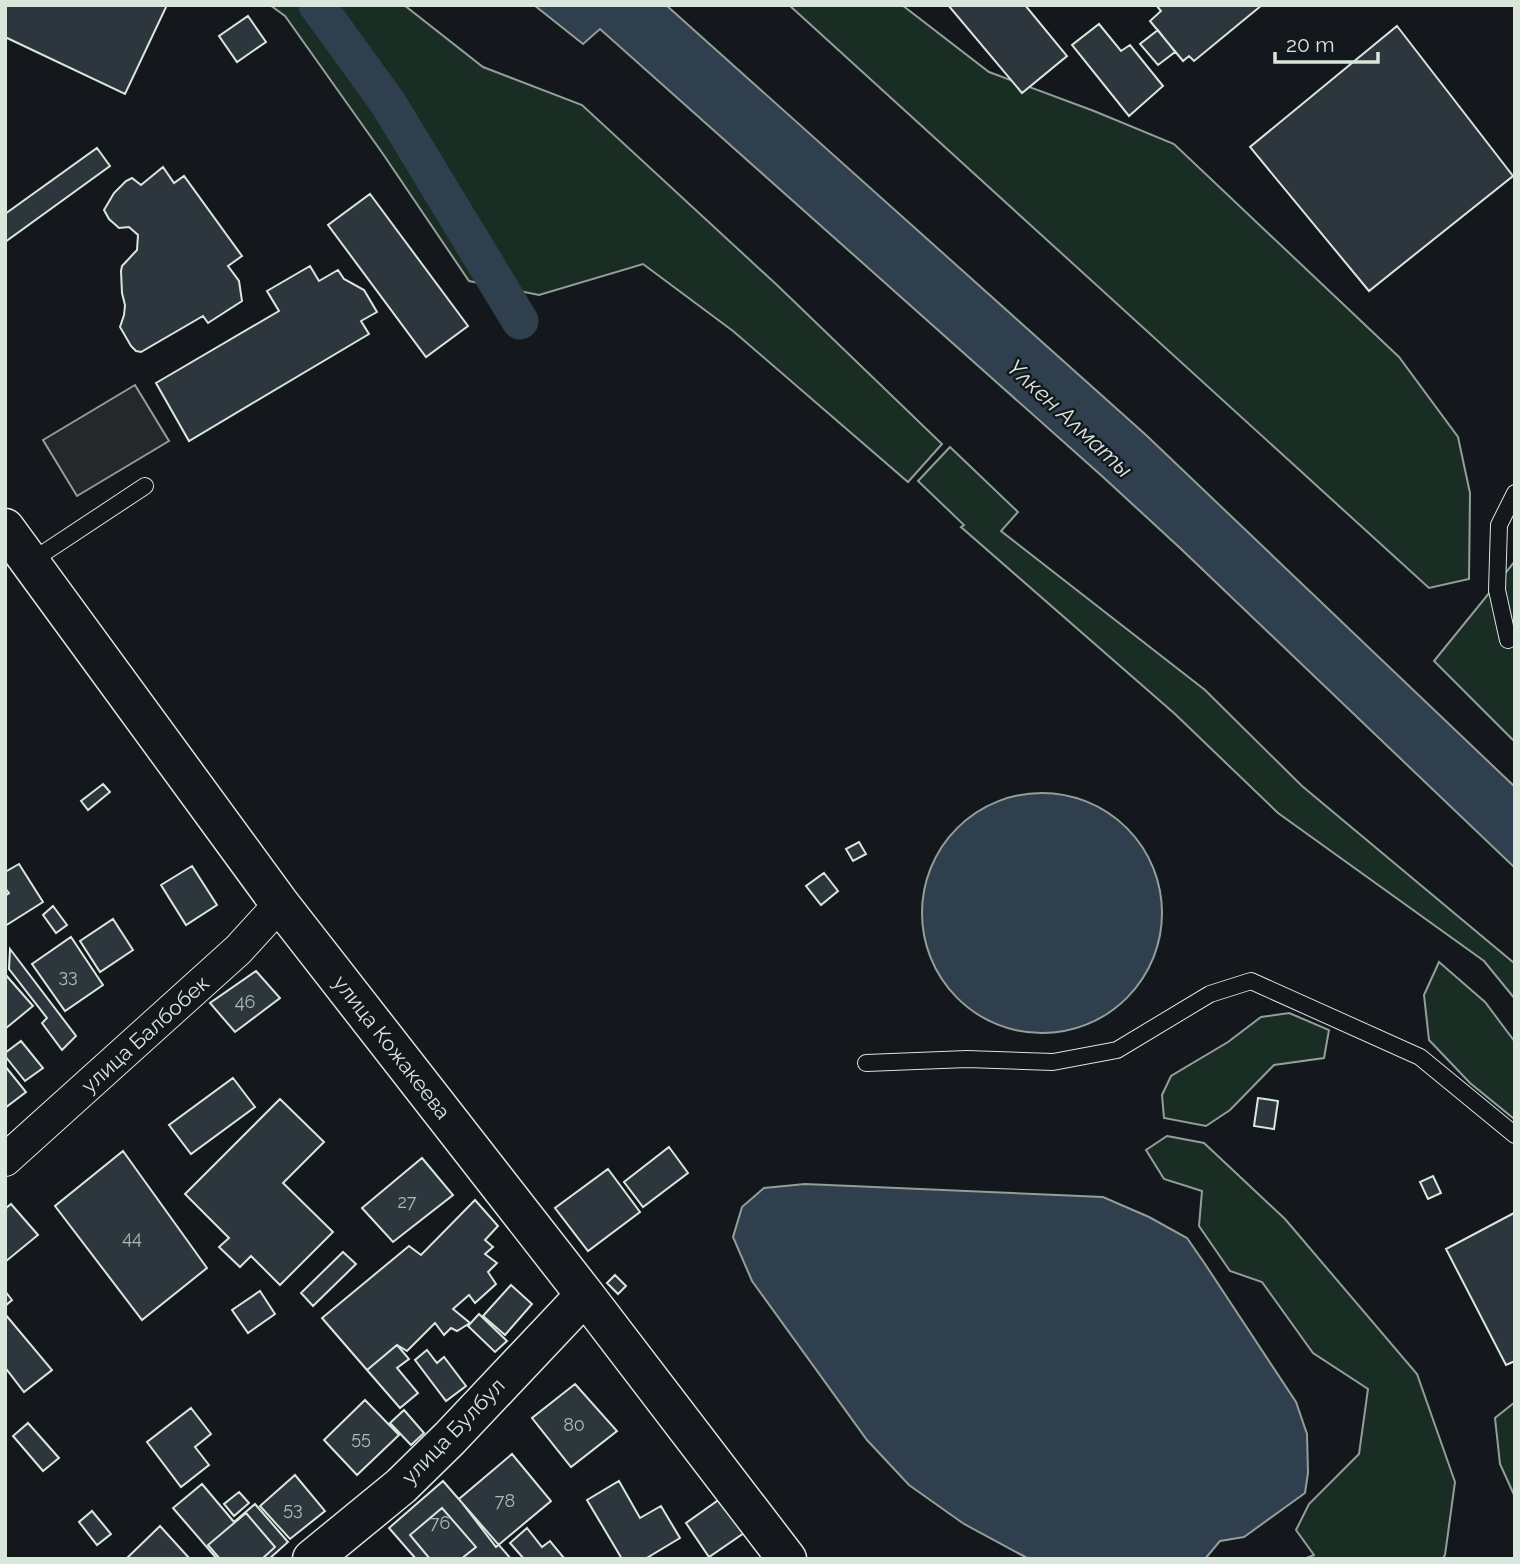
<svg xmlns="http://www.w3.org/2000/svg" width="1520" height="1564" viewBox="0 0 1520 1564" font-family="Raleway,sans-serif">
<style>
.green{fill:#1a2d24;stroke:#939e99;stroke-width:2}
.parking{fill:#24282b;stroke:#939e99;stroke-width:2}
.water{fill:#2f3f4d;stroke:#939e99;stroke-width:2}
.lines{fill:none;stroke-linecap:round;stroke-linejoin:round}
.canal{stroke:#2f3f4d;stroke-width:37}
.building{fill:#2c363c;stroke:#d8e6dc;stroke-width:2}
.lane-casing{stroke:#d8e6dc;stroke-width:18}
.street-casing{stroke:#d8e6dc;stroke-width:34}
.secondary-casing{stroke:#d8e6dc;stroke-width:41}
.lane{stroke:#14181c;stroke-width:16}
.street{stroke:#14181c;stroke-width:32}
.secondary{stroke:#14181c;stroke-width:38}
.labels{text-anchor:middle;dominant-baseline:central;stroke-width:5;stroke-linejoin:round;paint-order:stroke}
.number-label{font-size:18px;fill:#adbab4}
.street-label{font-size:21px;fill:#d8e6dc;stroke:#14181c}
.water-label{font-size:23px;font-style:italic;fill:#d8e6dc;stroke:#14181c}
</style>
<rect width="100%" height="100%" fill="#14181c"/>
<path class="green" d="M 270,5 L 404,5 L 483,67 L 582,105 L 778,286 L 942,444 L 908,482 L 733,331 L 643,264 L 539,295 L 469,281 L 383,154 L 285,16 Z
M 789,5 L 902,5 L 989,72 L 1094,111 L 1174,144 L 1399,357 L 1458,437 L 1470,493 L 1469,579 L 1429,588 Z
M 950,447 L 1018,512 L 1001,531 L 1205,690 L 1302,786 L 1514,963 L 1515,999 L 1484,961 L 1278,813 L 1175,714 L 961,527 L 964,525 L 918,481 Z
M 1515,561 L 1515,742 L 1434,661 Z
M 1439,962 L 1485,1002 L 1515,1042 L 1515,1117 L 1513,1118 L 1470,1083 L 1429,1040 L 1424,995 Z
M 1289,1013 L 1329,1030 L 1324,1058 L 1274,1065 L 1230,1110 L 1206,1126 L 1164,1118 L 1162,1095 L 1171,1076 L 1228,1042 L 1261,1017 Z
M 1167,1136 L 1204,1143 L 1285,1219 L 1417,1374 L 1455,1482 L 1445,1555 L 1442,1559 L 1304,1559 L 1314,1555 L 1296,1530 L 1309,1504 L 1359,1454 L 1368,1389 L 1313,1353 L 1262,1282 L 1230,1271 L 1199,1226 L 1202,1191 L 1164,1179 L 1146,1150 Z
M 1515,1402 L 1515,1497 L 1500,1464 L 1495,1418 Z"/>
<path class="parking" d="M 135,385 L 169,441 L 77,496 L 43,440 Z"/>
<path class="water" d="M 534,5 L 666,5 L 1146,435 L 1515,787 L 1515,868 L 1180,548 L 1103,477 L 600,29 L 583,44 Z
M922 913a120 120 0 1 1 240 0a120 120 0 1 1-240 0Z
M 805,1184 L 1103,1197 L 1149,1217 L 1187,1238 L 1205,1264 L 1296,1402 L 1307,1434 L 1308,1473 L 1305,1493 L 1244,1537 L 1220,1541 L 1205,1559 L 1029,1559 L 964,1524 L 909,1485 L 867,1440 L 752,1281 L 733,1237 L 742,1207 L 764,1188 Z"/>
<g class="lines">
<path class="canal" d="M 317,5 L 388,103 L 520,321"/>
</g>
<path class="building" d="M 5,5 L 167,5 L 125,94 L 5,37 Z
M 948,5 L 1025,5 L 1067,56 L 1022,93 Z
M 1156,5 L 1262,5 L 1194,61 L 1189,56 L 1183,61 L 1150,21 L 1161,11 Z
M 248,16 L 266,42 L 237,62 L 219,36 Z
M 1099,24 L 1121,51 L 1130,45 L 1163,86 L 1129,116 L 1072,45 Z
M 1397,26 L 1513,176 L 1369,291 L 1250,147 Z
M 1158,30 L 1175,52 L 1158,65 L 1140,44 Z
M 97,148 L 110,166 L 5,242 L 5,214 Z
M 163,167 L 174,183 L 184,176 L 242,256 L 228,266 L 239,281 L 242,301 L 208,323 L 203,316 L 141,352 L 136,351 L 131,346 L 120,327 L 124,315 L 125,305 L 122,293 L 121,271 L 122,266 L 137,250 L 138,235 L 129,227 L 119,228 L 109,219 L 104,210 L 114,193 L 126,181 L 132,178 L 141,185 Z
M 370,194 L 468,326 L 426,357 L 328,225 Z
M 310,266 L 319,281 L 338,270 L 344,279 L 364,290 L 377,312 L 361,321 L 369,334 L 189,441 L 156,383 L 279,311 L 267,291 Z
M 103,784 L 110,792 L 88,810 L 81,801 Z
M 859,842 L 866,854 L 853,861 L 846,849 Z
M 19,864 L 43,902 L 5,926 L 5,896 L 9,893 L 5,888 L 5,872 Z
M 192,866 L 217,905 L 186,925 L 161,885 Z
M 824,873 L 838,891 L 821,905 L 806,886 Z
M 53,906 L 67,925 L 56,933 L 43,915 Z
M 113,919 L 133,950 L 100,972 L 80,941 Z
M 71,937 L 103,985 L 65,1011 L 32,964 Z
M 10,949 L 76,1036 L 62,1050 L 42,1023 L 47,1018 L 9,969 Z
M 256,971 L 280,998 L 235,1032 L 210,1003 Z
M 5,974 L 33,1006 L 5,1029 Z
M 21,1041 L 43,1068 L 25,1081 L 5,1056 L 5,1053 Z
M 5,1066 L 26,1092 L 5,1108 Z
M 233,1078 L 255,1107 L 191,1154 L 169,1125 Z
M 1258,1098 L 1278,1101 L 1274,1129 L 1254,1126 Z
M 280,1099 L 324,1142 L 283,1183 L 333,1232 L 280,1285 L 251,1256 L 240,1267 L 219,1247 L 229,1238 L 185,1194 Z
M 669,1147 L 688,1173 L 643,1207 L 624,1182 Z
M 123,1151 L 207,1268 L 142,1320 L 55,1206 Z
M 422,1158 L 453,1195 L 393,1242 L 362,1208 Z
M 608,1169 L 640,1212 L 588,1251 L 555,1208 Z
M 1433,1176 L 1441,1193 L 1428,1199 L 1420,1182 Z
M 475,1200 L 498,1226 L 485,1240 L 493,1247 L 485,1254 L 497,1263 L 488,1272 L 496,1284 L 475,1303 L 469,1295 L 453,1309 L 470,1323 L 457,1331 L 451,1328 L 444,1335 L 435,1323 L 407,1351 L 397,1345 L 367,1370 L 322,1318 L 409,1246 L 421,1255 Z
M 11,1204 L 38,1235 L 5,1262 L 5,1209 Z
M 1514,1213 L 1515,1361 L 1506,1365 L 1446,1249 Z
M 343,1252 L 356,1264 L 313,1306 L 301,1293 Z
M 615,1275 L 626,1286 L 618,1294 L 607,1283 Z
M 511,1285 L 532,1304 L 505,1335 L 483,1316 Z
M 5,1291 L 12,1300 L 5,1306 Z
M 260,1291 L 275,1314 L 248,1333 L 232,1310 Z
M 5,1314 L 52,1370 L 24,1392 L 7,1370 L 5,1371 Z
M 479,1314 L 507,1341 L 495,1352 L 468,1326 Z
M 397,1345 L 409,1359 L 397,1368 L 418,1393 L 400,1408 L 367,1370 Z
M 427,1350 L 437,1363 L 444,1357 L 466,1386 L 446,1401 L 415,1360 Z
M 575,1384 L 617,1431 L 571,1467 L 532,1418 Z
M 365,1400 L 399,1435 L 357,1475 L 324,1440 Z
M 191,1408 L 211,1434 L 195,1447 L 209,1465 L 181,1487 L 147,1442 Z
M 404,1410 L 424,1433 L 411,1445 L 390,1423 Z
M 28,1423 L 59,1458 L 43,1471 L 13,1436 Z
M 512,1454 L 551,1501 L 496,1547 L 459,1499 Z
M 295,1475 L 325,1511 L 290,1539 L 260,1506 Z
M 443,1481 L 511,1559 L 416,1559 L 389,1528 Z
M 619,1481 L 640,1518 L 661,1506 L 680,1538 L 645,1559 L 622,1559 L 587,1500 Z
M 202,1484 L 234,1522 L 255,1504 L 288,1542 L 269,1559 L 217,1559 L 173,1508 Z
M 239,1492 L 249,1503 L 234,1516 L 224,1504 Z
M 720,1499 L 744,1533 L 709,1557 L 686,1523 Z
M 442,1508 L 476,1547 L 461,1559 L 430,1559 L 410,1535 Z
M 92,1511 L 111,1534 L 97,1545 L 79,1522 Z
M 246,1513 L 275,1547 L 262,1559 L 220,1559 L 208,1545 Z
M 160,1526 L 190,1559 L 126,1559 Z
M 527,1528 L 542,1547 L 550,1541 L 564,1558 L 524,1559 L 510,1543 Z"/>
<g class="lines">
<g class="lane-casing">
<path id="lane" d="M 30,562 L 145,486
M 1508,640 L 1497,590 L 1499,525 L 1515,493
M 866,1063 L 967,1059 L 1053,1062 L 1117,1050 L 1210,994 L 1251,981 L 1420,1057 L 1515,1135"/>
</g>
<g class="street-casing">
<path id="street" d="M 5,1160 L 238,950 L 280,904"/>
</g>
<g class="secondary-casing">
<path id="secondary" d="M 5,528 L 280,904 L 585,1295 L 787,1559
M 312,1559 L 401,1486 L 450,1438 L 585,1295"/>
</g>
<use href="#lane" class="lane"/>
<use href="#street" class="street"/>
<use href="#secondary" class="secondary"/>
</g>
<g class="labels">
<g class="number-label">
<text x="68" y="975">33</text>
<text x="245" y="1001">46</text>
<text x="407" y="1201">27</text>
<text x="132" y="1237">44</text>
<text x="574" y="1424">80</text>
<text x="361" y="1437">55</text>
<text x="505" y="1500">78</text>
<text x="293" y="1508">53</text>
<text x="440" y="1522">76</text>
</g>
<g class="street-label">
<text transform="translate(145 1034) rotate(-42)">улица Балбобек</text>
<text transform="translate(392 1047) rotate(52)">улица Кожакеева</text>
<text transform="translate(453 1431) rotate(-46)">улица Булбул</text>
</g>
<g class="water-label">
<text transform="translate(1070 418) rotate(43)">Үлкен Алматы</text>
</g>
</g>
<rect width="1520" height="1564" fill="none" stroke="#d8e6dc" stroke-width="14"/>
<path d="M1275 52v10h103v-10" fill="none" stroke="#d8e6dc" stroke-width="3.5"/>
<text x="1286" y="52" font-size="21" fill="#d8e6dc" stroke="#14181c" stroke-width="5" paint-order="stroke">20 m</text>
</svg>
